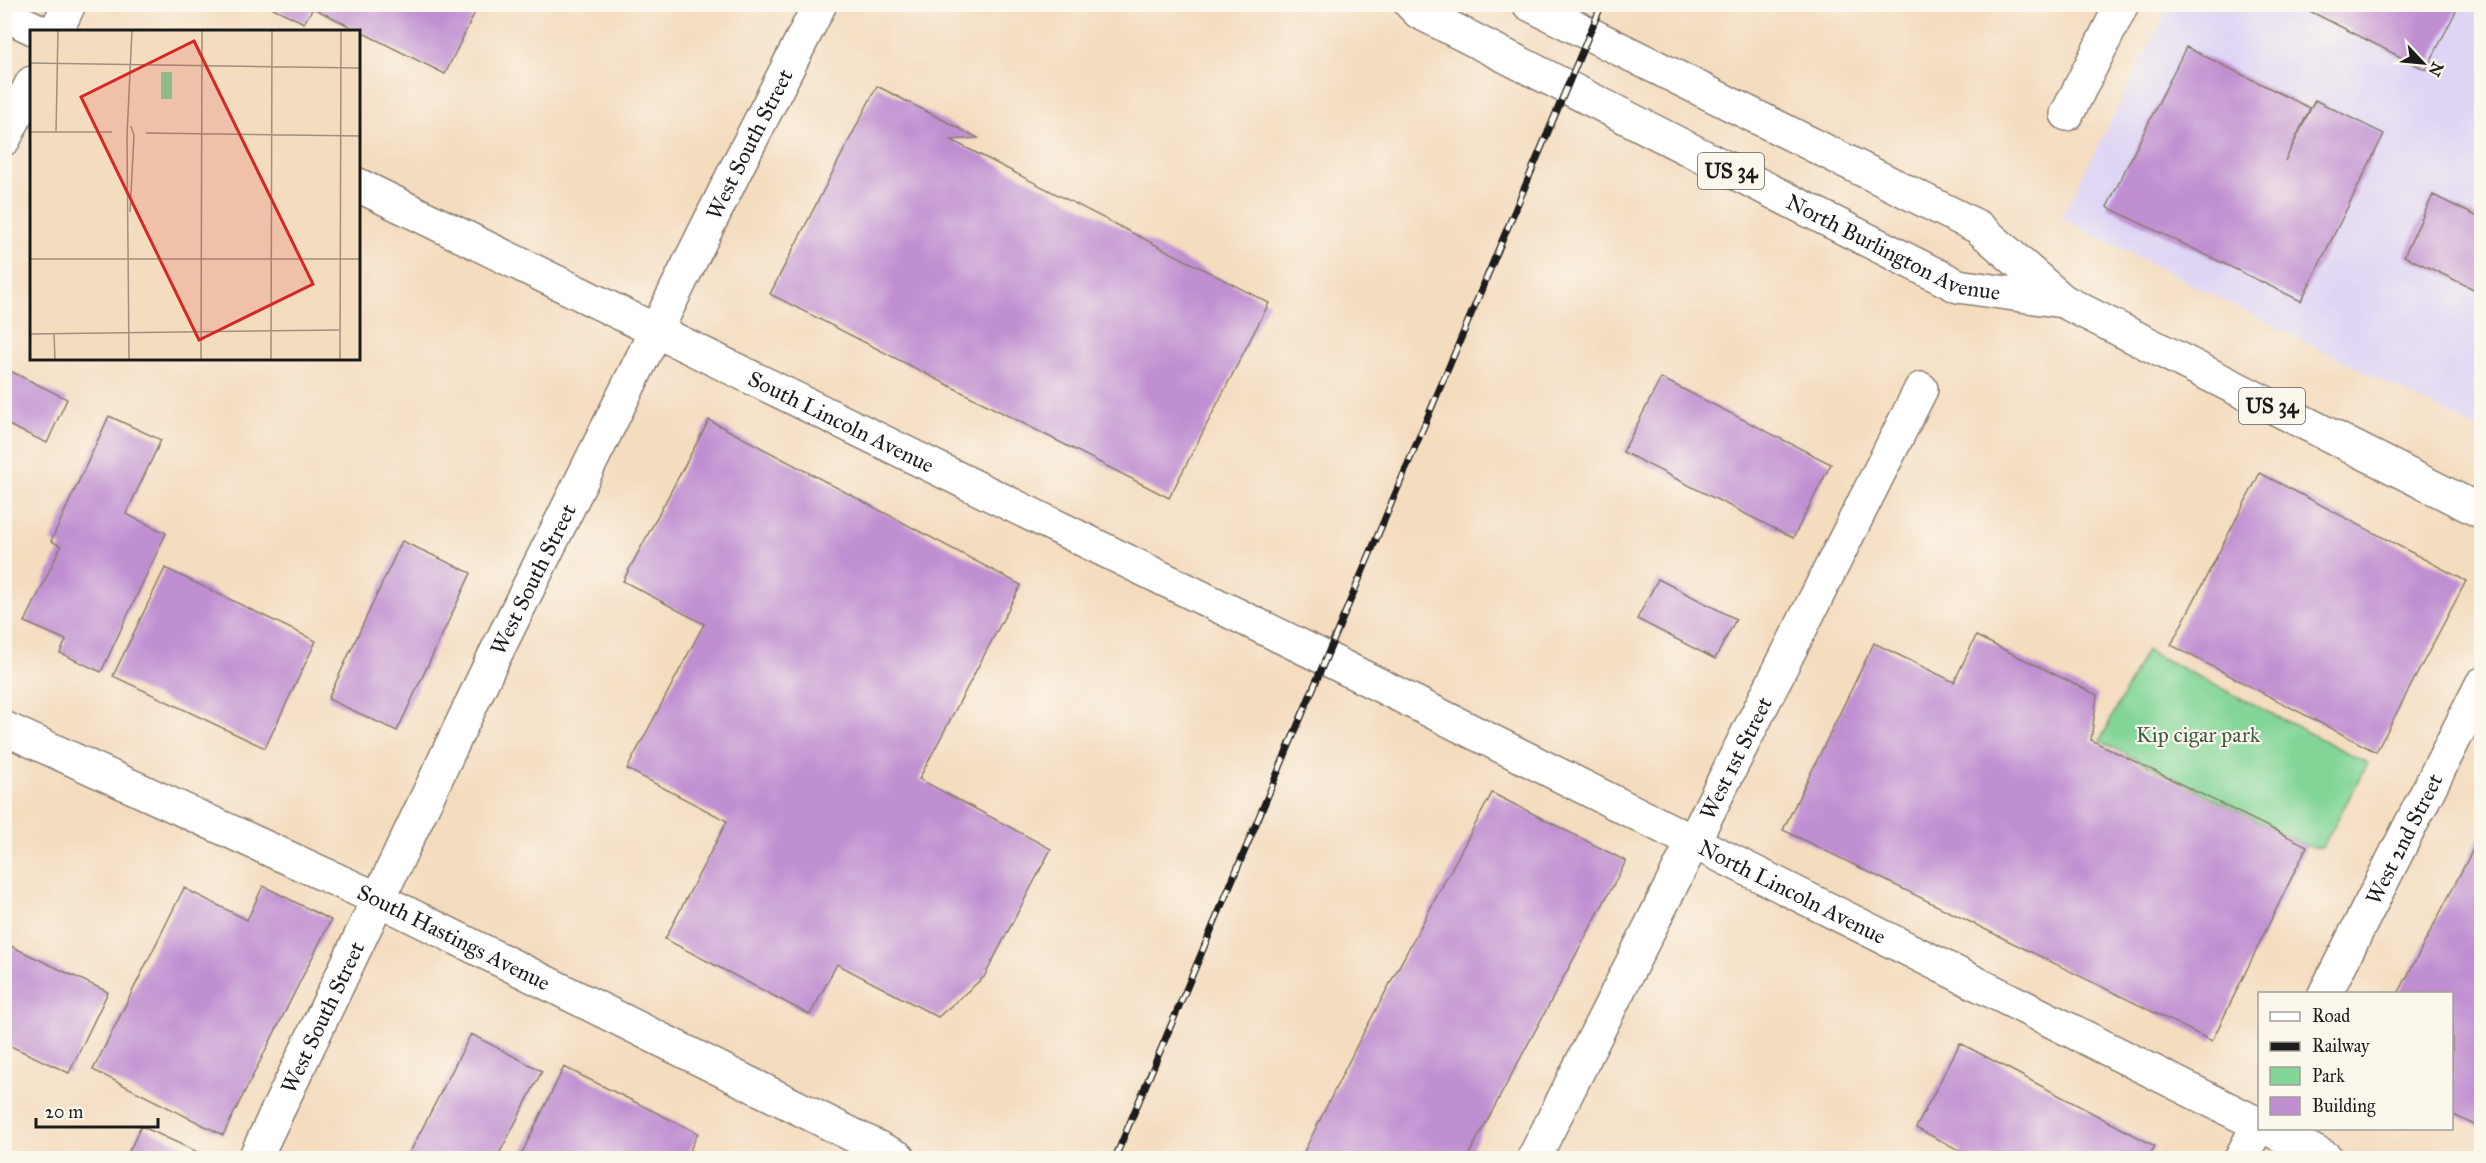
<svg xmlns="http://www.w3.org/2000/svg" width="2486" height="1163" viewBox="0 0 2486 1163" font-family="'IM FELL Great Primer',serif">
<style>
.built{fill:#ded5f5}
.green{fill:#82d597;stroke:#4f785a;stroke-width:1.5}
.building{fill:#c08fd1}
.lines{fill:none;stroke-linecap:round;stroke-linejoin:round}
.minor-casing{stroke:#887c6e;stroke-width:36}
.major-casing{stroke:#887c6e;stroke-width:36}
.highway-casing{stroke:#887c6e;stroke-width:36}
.minor{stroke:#fff;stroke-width:33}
.major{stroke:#fff;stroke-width:33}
.highway{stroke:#fff;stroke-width:33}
.rail-casing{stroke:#1c1c1c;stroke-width:7}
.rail{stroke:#fbf7ec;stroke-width:4.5;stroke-dasharray:14;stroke-linecap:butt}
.labels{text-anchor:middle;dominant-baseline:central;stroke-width:4.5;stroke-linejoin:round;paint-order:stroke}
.shield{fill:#fbf7ec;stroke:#5f5e5a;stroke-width:1.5}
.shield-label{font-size:21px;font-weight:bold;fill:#1c1c1c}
.street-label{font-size:22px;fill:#1c1c1c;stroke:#fbf7ec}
.park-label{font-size:22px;fill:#405d47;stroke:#fbf7ec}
.inset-road{fill:none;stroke:#9e8f7e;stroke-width:1.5}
.view{fill:#d62828;fill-opacity:0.15;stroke:#d62828;stroke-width:3}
.inset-edge{fill:none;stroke:#1c1c1c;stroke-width:3}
</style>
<rect width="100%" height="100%" fill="#fbf7ec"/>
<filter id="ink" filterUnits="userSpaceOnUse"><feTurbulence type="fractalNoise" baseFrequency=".0167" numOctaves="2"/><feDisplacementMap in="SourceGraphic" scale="12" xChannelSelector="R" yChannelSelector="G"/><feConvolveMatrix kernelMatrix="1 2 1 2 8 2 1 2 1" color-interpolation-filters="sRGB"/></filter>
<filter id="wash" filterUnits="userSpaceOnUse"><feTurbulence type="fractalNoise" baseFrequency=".008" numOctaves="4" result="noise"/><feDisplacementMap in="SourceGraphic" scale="24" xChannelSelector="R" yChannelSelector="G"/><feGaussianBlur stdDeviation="1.35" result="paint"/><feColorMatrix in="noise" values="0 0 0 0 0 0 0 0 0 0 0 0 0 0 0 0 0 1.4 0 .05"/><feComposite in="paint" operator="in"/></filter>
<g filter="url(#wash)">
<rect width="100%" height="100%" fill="#f4dcbf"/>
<path class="built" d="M 2170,5 L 2481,5 L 2481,431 L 2061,218 Z"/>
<path class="green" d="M 2146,650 L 2368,763 L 2322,848 L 2307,846 L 2100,741 Z"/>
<g id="blocks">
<path class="building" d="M 265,4 L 479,4 L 445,74 L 313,8 L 304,23 Z
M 2298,5 L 2459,5 L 2426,70 Z
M 2186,47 L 2310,108 L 2285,161 L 2315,100 L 2384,134 L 2301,301 L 2107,207 Z
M 877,86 L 978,138 L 951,140 L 1269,303 L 1169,498 L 770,294 Z
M 2433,195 L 2482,219 L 2482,293 L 2404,256 Z
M 4,368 L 67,399 L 47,443 L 4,423 Z
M 1661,378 L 1831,464 L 1793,538 L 1623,452 Z
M 109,416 L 161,440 L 126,514 L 166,533 L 101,672 L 60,653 L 66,640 L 25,622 L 61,546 L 51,541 Z
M 709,420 L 1021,585 L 919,779 L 1051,849 L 984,977 L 938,1017 L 837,964 L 810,1015 L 665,939 L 727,821 L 627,769 L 704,624 L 623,581 Z
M 2260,473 L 2466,581 L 2376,752 L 2171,645 Z
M 402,541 L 471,573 L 397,731 L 328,699 Z
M 165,568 L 316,641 L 265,748 L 113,676 Z
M 1658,579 L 1736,619 L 1715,659 L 1637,619 Z
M 1976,636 L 2097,695 L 2091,740 L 2307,846 L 2212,1041 L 1783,830 L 1874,643 L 1954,682 Z
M 1492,793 L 1626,861 L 1467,1158 L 1301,1158 L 1356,1047 Z
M 2482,832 L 2482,1129 L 2452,1114 L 2452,994 L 2398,994 Z
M 263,886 L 331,920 L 223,1135 L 93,1070 L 184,888 L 247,920 Z
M 4,943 L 108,992 L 69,1073 L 4,1043 Z
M 471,1034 L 542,1071 L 497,1158 L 407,1158 Z
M 1960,1043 L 2155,1146 L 2148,1158 L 1957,1158 L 1961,1151 L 1916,1128 Z
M 564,1067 L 698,1133 L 686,1158 L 527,1158 L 521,1155 Z
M 141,1126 L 204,1155 L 202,1158 L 126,1158 Z"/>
</g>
</g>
<g filter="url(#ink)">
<use href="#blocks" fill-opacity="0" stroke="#887c6e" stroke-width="1.5"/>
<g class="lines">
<g class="minor-casing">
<g id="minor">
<path d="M 4,14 L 41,32"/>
<path d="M 56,32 L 69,4"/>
<path d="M 2067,114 L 2122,4"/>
<path d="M 4,139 L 32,83"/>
<path id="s1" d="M 358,185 L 1325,658 L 2260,1125"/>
<path id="s2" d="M 4,728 L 378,899 L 899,1158"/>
<path d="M 2267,1128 L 2326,1158"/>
<path id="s3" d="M 1534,1158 L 1921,389"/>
</g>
</g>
<g class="major-casing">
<g id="major">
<path id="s4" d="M 2325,994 L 2482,684"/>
<path id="s5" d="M 255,1158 L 490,665 L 739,163 L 820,4"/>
<path d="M 2241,1158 L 2260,1122"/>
</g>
</g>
<g class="highway-casing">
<g id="highway">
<path id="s6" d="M 1411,4 L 1419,12 L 1958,286 L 2063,301"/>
<path d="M 1529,4 L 1978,227 L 2063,301 L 2482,512"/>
</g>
</g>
<use href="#minor" class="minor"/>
<use href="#major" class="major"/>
<use href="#highway" class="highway"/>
<g class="rail-casing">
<path id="rail" d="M 1115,1158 L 1602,4"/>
</g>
<use href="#rail" class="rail"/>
</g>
</g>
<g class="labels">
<g class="shield">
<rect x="1698" y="153" width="66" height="36" rx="4.5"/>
<rect x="2239" y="388" width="66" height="36" rx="4.5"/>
</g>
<g class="shield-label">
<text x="1731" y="171">US 34</text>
<text x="2272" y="406">US 34</text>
</g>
<g class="street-label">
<text stroke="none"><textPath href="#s5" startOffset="1128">West South Street</textPath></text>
<text stroke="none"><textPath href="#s6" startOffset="542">North Burlington Avenue</textPath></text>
<text stroke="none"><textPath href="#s1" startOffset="538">South Lincoln Avenue</textPath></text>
<text stroke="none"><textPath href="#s5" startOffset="642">West South Street</textPath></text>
<text stroke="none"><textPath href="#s3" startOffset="448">West 1st Street</textPath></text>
<text stroke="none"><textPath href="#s4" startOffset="174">West 2nd Street</textPath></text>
<text stroke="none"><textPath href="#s1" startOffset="1599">North Lincoln Avenue</textPath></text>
<text stroke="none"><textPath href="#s2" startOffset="496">South Hastings Avenue</textPath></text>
<text stroke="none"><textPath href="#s5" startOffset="156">West South Street</textPath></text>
</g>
<g class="park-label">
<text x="2198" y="734">Kip cigar park</text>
</g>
</g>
<g transform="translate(30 30)">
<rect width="330" height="330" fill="#f4dcbf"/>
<path d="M 131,42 L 142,42 L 142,69 L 131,69 Z" fill="#82d597"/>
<path class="inset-road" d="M 0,33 L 330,38M 0,102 L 82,102M 26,102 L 28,0M 116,103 L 330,106M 100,182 L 104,105 L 101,96M 0,229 L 99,229M 99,229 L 330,229M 0,304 L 309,300M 24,304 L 25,330M 99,330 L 97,106 L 102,0M 171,330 L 172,0M 241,330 L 242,0M 310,330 L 311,0"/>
<path class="view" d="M 164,11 L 283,254 L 169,310 L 51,67 Z"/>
<rect width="330" height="330" class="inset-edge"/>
</g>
<rect width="2486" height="1163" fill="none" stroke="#fbf7ec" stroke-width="24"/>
<rect x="2258" y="992" width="195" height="138" fill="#fbf7ec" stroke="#a29f99" stroke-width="1.5"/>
<rect x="2270" y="1012" width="30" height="9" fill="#ffffff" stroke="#a29f99" stroke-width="1.5"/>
<text x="2312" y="1022" font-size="18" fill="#1c1c1c">Road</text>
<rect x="2270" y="1042" width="30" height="9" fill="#1c1c1c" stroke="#a29f99" stroke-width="1.5"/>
<text x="2312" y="1052" font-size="18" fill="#1c1c1c">Railway</text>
<rect x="2270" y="1067" width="30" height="18" fill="#82d597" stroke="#a29f99" stroke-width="1.5"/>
<text x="2312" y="1082" font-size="18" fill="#1c1c1c">Park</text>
<rect x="2270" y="1097" width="30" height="18" fill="#c08fd1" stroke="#a29f99" stroke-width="1.5"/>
<text x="2312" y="1112" font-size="18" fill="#1c1c1c">Building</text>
<g transform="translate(2423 63) rotate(116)" stroke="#fbf7ec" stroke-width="4.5" paint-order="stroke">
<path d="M0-4.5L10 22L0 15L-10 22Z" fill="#1c1c1c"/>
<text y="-9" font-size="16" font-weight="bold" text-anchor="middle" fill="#1c1c1c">N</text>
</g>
<path d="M36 1118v9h122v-9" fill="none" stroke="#1c1c1c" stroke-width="3"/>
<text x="45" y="1118" font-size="18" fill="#1c1c1c" stroke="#fbf7ec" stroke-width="4.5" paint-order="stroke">20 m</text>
</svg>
